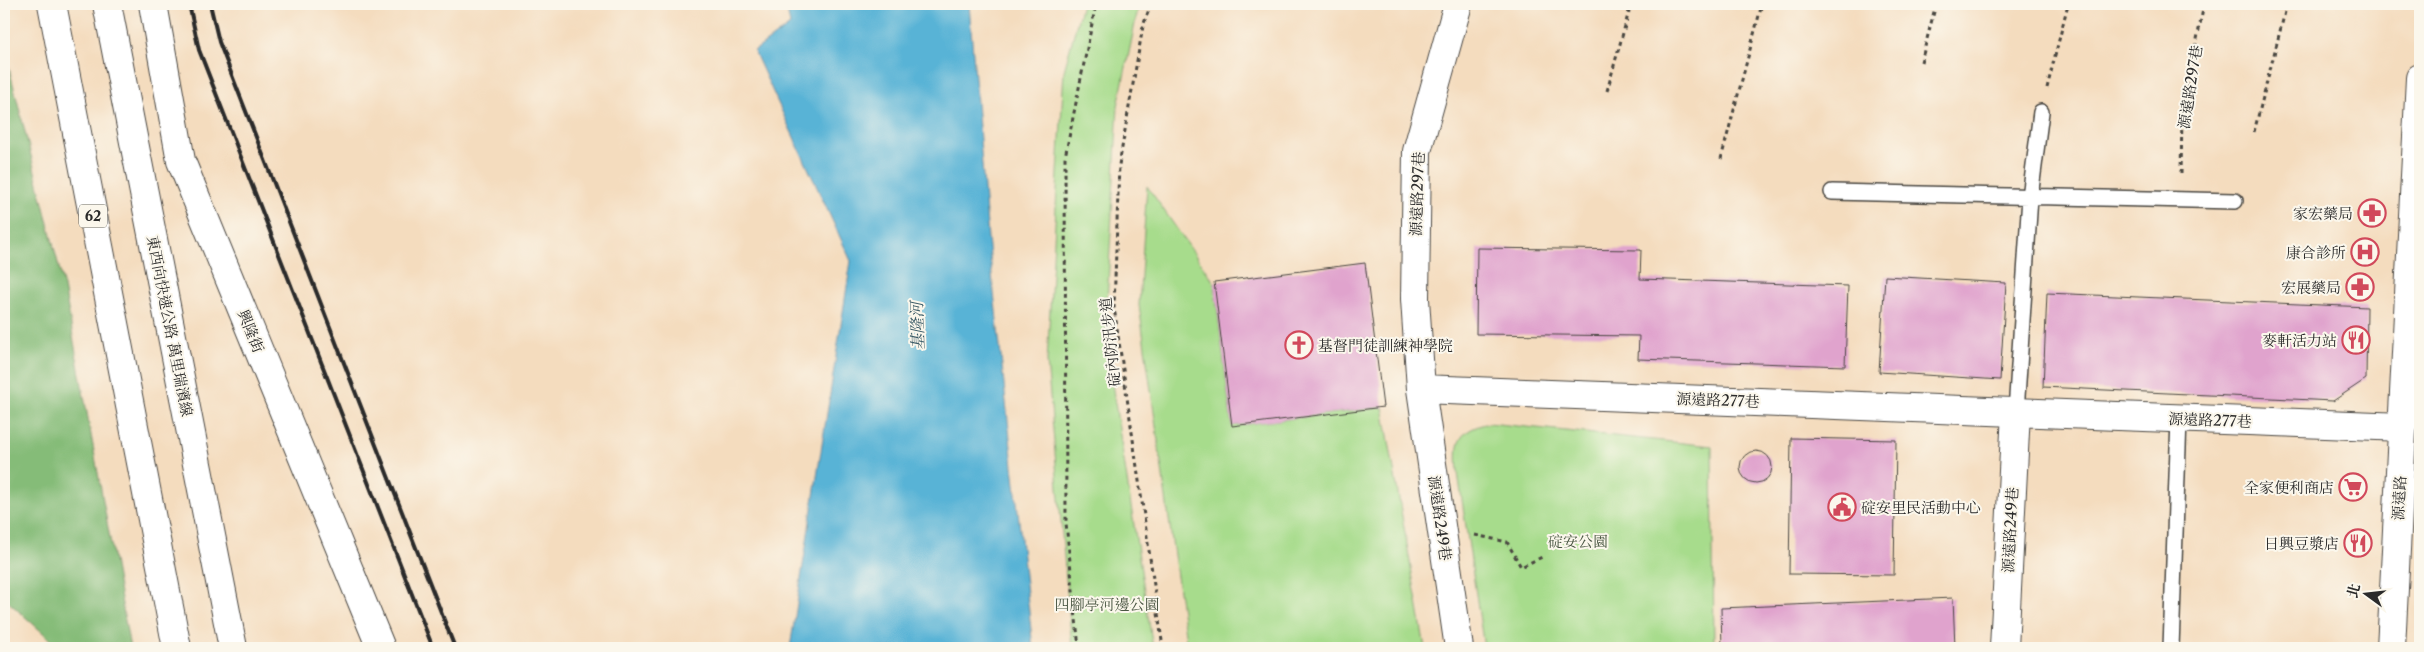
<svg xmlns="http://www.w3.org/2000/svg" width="2424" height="652" viewBox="0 0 2424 652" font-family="'Libre Caslon Text','Noto Serif TC',serif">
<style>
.green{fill:#a7dc8c;stroke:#69845c}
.forest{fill:#85bc78;stroke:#587452}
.water{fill:#58b3d6;stroke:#426f80}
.building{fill:#e0a3cd}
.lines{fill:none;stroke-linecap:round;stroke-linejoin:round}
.service-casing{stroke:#494641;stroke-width:18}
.minor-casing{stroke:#494641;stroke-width:30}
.primary-casing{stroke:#494641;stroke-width:30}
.trunk-casing{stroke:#494641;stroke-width:30}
.path{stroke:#494641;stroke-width:3;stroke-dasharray:4 4;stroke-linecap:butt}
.service{stroke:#fff;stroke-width:15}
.minor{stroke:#fff;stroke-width:28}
.primary{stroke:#fff;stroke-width:28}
.trunk{stroke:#fff;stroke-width:28}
.rail{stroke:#2b2b2b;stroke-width:4}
.labels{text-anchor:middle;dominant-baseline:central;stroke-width:4;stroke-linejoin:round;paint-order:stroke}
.shield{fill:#fbf7ec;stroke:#696865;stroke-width:1}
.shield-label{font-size:14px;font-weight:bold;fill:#2b2b2b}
.street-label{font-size:15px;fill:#2b2b2b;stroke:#fbf7ec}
.poi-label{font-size:15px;fill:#2b2b2b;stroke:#fbf7ec;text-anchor:end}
.park-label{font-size:15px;fill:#4a5743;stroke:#fbf7ec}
.water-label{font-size:16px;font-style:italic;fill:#3b5b67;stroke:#fbf7ec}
</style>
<rect width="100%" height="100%" fill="#fbf7ec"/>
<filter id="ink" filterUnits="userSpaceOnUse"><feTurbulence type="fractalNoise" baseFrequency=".02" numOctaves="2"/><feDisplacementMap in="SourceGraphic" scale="10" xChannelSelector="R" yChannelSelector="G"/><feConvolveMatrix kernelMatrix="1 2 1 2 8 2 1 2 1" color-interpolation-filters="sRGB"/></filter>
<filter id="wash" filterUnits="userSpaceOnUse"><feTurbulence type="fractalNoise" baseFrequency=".0096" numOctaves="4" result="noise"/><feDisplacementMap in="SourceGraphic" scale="20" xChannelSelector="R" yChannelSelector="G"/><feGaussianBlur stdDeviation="1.12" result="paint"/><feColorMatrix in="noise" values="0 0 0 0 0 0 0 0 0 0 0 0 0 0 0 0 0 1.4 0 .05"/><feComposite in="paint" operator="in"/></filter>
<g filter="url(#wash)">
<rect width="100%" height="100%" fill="#f4dcbe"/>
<path class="green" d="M 1082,4 L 1139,4 L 1118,106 L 1105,338 L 1153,648 L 1072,648 L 1047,361 L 1064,71 Z
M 1147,186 L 1214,282 L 1232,426 L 1383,407 L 1425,648 L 1187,648 L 1139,305 Z
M 1488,423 L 1712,446 L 1714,648 L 1484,648 L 1458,473 C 1456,442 1456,432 1488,423 Z"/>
<path class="forest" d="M 4,48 L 64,287 L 130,648 L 60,648 L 4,598 Z"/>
<path class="water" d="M 786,4 L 969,4 L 988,238 L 1033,648 L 790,648 L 851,261 L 754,51 L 790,25 Z"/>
<g id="blocks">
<path class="building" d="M 1477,248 L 1641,250 L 1640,279 L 1848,286 L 1845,366 L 1638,359 L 1639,336 L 1476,334 Z
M 1365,263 L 1383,407 L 1232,426 L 1214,282 Z
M 1885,276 L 2006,283 L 2000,380 L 1879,372 Z
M 2047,293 L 2367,307 L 2366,379 L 2333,401 L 2043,387 Z
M 1791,438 L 1896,440 L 1894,575 L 1789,574 Z
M1740 467a16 16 0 1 1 32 0a16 16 0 1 1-32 0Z
M 1953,598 L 1955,648 L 1722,648 L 1721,608 Z"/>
</g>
</g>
<g filter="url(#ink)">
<use href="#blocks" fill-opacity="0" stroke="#494641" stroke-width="1"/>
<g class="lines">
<g class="service-casing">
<path id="service" d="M 1832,192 L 2235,201
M 2016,412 L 2030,197 L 2041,112
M 2171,648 L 2179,419"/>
</g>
<g class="minor-casing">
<path id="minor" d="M 153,4 L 181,161 L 381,648
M 1458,4 L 1417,151 L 1415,299 L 1421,389 L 1459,648
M 1421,389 L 2403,427
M 2004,648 L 2016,412"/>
</g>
<g class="primary-casing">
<path id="primary" d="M 2391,648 L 2420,78"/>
</g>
<g class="trunk-casing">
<path id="trunk" d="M 52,4 L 177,648
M 107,4 L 233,648"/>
</g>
<path class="path" d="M 1151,4 L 1143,26 L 1119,165 L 1114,307 L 1163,648
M 1921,62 L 1936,4
M 2047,88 L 2068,4
M 1607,91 L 1631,4
M 2254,132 L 2287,4
M 1721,159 L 1762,4
M 2181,174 L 2182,115 L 2204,4
M 1475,535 L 1507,542 L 1521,567 L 1542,557
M 1079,648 L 1066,523 L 1065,157 L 1096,4"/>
<use href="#service" class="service"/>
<use href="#minor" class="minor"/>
<use href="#primary" class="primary"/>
<use href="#trunk" class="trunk"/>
<path class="rail" d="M 189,4 L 199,50 L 433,648
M 210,4 L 219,42 L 455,648"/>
</g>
</g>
<defs>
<g id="pharmacy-ring" transform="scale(1.4375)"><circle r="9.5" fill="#fbf7ec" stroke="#d1495b" stroke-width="1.5"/><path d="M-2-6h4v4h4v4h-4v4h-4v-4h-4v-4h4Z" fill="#d1495b"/></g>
<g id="hospital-ring" transform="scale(1.4375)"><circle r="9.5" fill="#fbf7ec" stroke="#d1495b" stroke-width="1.5"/><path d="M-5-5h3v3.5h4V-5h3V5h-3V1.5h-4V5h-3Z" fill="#d1495b"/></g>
<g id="restaurant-ring" transform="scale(1.4375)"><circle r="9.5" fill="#fbf7ec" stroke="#d1495b" stroke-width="1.5"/><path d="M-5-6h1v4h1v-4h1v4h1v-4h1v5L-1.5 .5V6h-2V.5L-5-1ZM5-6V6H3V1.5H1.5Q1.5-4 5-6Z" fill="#d1495b"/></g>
<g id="church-ring" transform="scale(1.4375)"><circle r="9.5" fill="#fbf7ec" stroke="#d1495b" stroke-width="1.5"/><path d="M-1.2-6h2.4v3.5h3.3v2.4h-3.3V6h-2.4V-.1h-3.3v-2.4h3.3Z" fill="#d1495b"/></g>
<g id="supermarket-ring" transform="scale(1.4375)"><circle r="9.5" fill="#fbf7ec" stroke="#d1495b" stroke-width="1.5"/><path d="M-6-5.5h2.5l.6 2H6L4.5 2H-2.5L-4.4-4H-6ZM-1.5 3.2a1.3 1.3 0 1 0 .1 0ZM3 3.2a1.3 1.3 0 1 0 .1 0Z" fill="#d1495b"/></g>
<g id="civic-ring" transform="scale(1.4375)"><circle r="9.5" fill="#fbf7ec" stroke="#d1495b" stroke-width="1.5"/><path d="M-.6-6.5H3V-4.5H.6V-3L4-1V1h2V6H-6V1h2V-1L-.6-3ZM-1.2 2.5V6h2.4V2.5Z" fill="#d1495b"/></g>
</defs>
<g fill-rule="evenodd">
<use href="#pharmacy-ring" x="2372" y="213"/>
<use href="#hospital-ring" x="2365" y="252"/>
<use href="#pharmacy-ring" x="2360" y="287"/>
<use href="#restaurant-ring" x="2356" y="340"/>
<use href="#church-ring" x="1299" y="345"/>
<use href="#supermarket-ring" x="2353" y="487"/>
<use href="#civic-ring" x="1842" y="507"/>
<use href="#restaurant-ring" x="2358" y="543"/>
</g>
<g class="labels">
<rect class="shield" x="79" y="204.5" width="28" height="23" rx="4"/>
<g class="shield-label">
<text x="93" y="216">62</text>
</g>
<g class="street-label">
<text transform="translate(2190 87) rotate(-81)">源遠路297巷</text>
<text transform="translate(1417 194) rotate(-88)">源遠路297巷</text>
<text transform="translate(170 326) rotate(79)">東西向快速公路 萬里瑞濱線</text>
<text transform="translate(251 331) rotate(68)">興隆街</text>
<text transform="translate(1110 342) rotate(-96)">碇內防汛步道</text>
<text transform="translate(1718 400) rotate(2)">源遠路277巷</text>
<text transform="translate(2210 420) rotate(2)">源遠路277巷</text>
<text transform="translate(2399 498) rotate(-87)">源遠路</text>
<text transform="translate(1440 518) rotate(82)">源遠路249巷</text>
<text transform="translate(2010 530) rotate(-87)">源遠路249巷</text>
</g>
<g class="poi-label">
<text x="2353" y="213">家宏藥局</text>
<text x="2346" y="252">康合診所</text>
<text x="2341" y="287">宏展藥局</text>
<text x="2337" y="340">麥軒活力站</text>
<text x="1318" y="345" text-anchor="start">基督門徒訓練神學院</text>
<text x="2334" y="487">全家便利商店</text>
<text x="1861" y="507" text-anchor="start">碇安里民活動中心</text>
<text x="2339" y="543">日興豆漿店</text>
</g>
<g class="park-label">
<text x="1578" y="541">碇安公園</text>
<text x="1107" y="604">四腳亭河邊公園</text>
</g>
<g class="water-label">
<text transform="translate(917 326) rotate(-92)">基隆河</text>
</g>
</g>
<rect width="2424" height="652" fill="none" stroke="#fbf7ec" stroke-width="20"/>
<g transform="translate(2366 594) rotate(285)" stroke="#fbf7ec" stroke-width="4" paint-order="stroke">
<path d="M0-4L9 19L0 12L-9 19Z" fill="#2b2b2b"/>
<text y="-8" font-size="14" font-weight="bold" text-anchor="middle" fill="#2b2b2b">北</text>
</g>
</svg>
